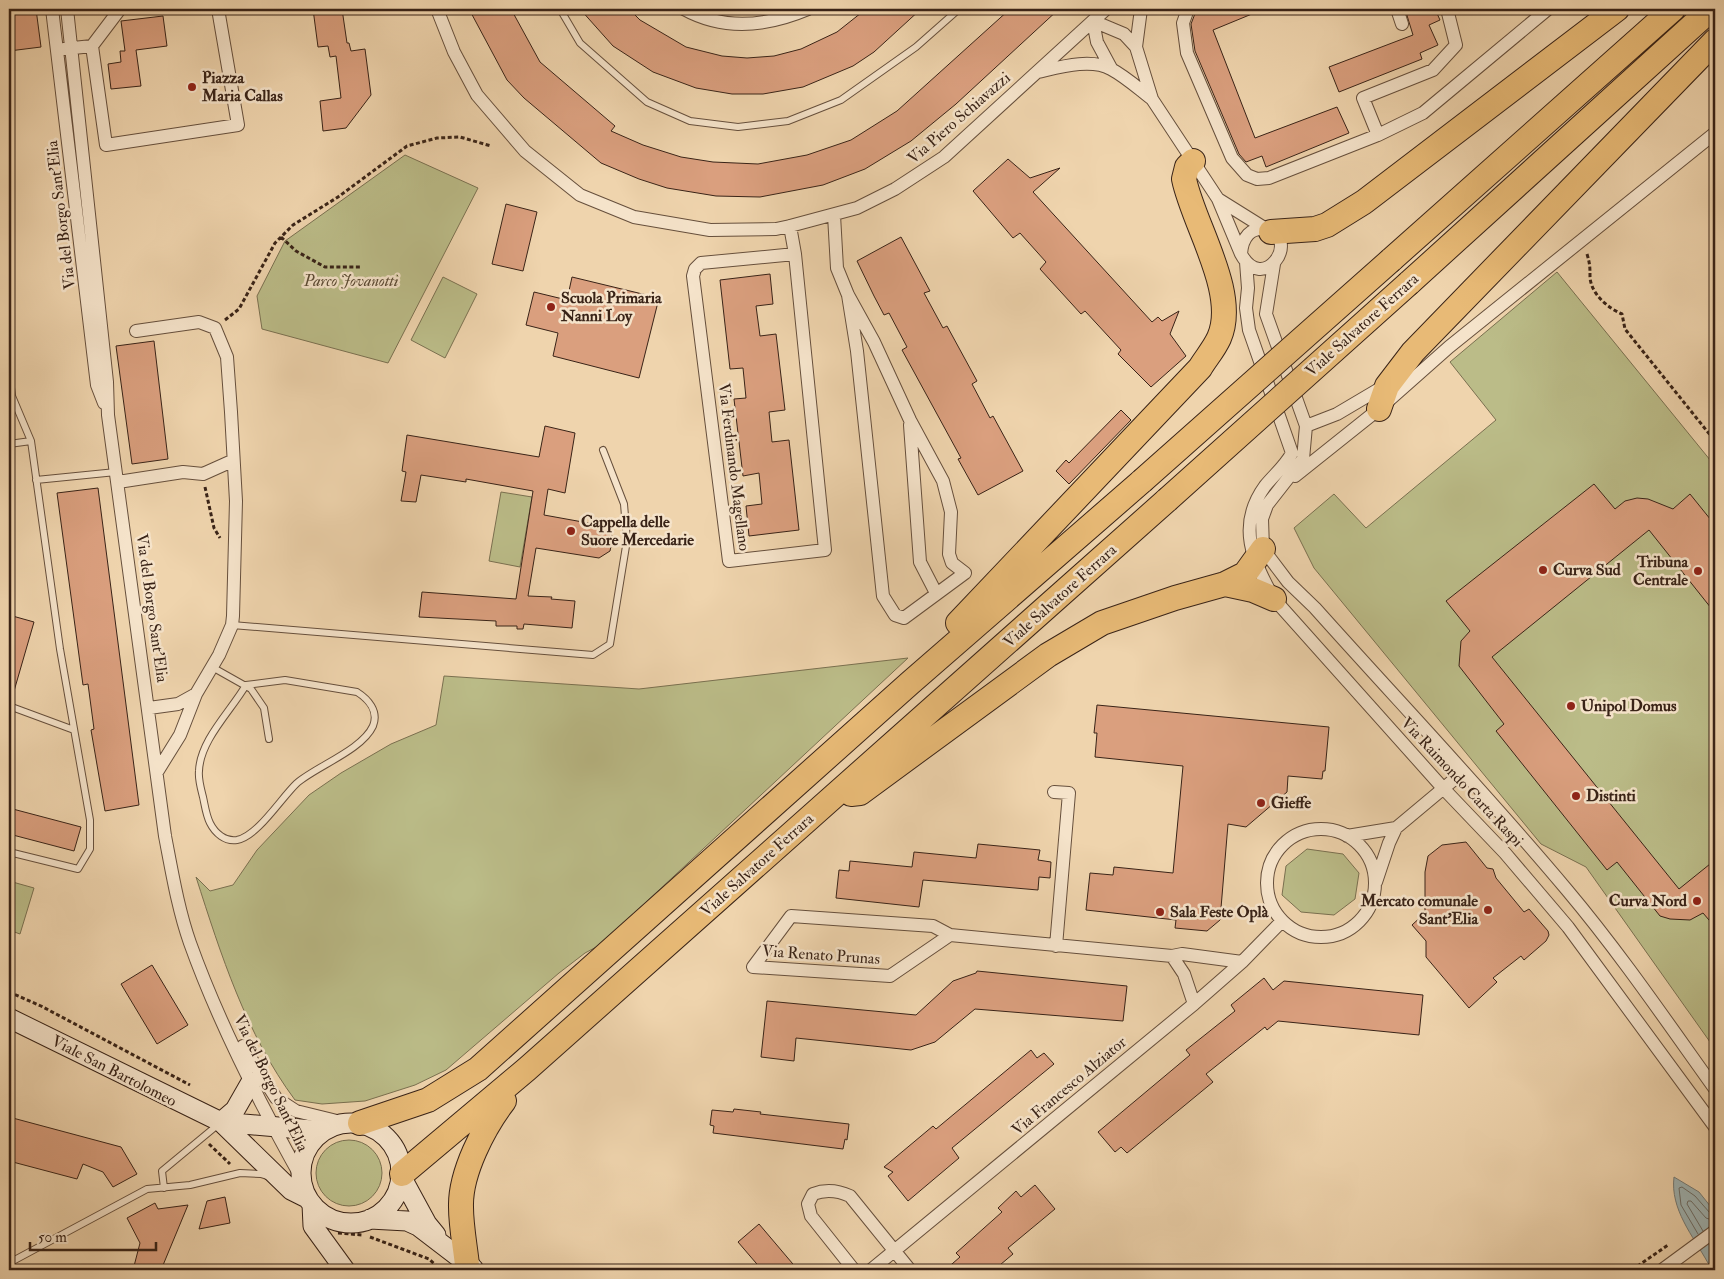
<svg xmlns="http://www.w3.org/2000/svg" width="1724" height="1279" viewBox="0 0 1724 1279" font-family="'IM FELL Double Pica',serif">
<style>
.green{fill:#bbbc88;stroke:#7a7050}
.water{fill:#9fb5b5;stroke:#767b76}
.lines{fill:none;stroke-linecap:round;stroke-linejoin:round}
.shore{stroke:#6c6c66;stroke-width:1}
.building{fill:#da9f7e;stroke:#392317}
.lane-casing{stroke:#664f3c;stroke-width:8}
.street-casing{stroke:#664f3c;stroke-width:14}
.secondary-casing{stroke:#392317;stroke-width:21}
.highway-casing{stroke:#392317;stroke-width:26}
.path{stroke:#392317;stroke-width:3;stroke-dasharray:4 2.5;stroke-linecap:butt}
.lane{stroke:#f5e3ca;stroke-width:6}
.street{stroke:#f5e3ca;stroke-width:12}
.secondary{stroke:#f5e3ca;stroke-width:19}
.highway{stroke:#e8ba76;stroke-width:24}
.highway-bridge-casing{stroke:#392317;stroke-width:26;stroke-linecap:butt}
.highway-bridge{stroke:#e8ba76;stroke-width:24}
.poi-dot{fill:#8f2418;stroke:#f5e3ca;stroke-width:2}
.labels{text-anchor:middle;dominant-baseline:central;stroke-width:5;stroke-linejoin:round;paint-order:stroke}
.poi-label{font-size:16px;font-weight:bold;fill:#392317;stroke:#f5e3ca;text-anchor:start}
.street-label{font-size:16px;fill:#392317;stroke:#f5e3ca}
.park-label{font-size:16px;font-style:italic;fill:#5a4933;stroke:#f5e3ca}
</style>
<rect width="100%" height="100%" fill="#efd4ad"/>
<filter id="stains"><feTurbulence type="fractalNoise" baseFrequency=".004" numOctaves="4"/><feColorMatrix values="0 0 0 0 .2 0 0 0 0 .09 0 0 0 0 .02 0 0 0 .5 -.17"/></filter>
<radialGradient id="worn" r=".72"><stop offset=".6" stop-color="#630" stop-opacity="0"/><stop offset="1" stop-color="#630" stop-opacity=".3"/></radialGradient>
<path class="green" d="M 405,155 L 478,188 L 388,363 L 262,329 L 257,296 L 285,241 Z
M 1557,272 L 1715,466 L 1715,1049 L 1586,867 L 1541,844 L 1314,568 L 1294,528 L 1334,494 L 1366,528 L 1496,420 L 1450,362 Z
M 443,277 L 477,294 L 445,358 L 411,340 Z
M 501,492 L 532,497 L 520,567 L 489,561 Z
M 908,658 L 600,945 L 585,953 L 559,973 L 446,1070 L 415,1085 L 365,1101 L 322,1104 L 295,1100 C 246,1034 221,955 196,877 L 210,891 L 233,885 L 257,850 L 309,795 L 341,773 L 391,744 L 436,725 L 444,676 L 639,689 Z
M 1307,849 L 1343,854 L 1359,873 L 1355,899 L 1334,915 L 1301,912 L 1282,895 L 1286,866 Z
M 9,881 L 34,888 L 20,934 L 9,930 Z
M316 1173a33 33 0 1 1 66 0a33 33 0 1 1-66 0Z"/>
<path class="water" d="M 1674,1177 L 1699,1192 L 1715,1212 L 1715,1270 L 1708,1263 C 1693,1236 1670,1209 1674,1177 Z"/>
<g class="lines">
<path class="shore" d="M 1703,1231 L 1687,1204 L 1688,1201 L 1691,1201 L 1706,1218 L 1715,1221
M 1698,1234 L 1681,1205 L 1679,1188 L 1682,1187 L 1695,1196 L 1710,1213 L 1715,1215"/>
</g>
<path class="building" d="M 9,9 L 36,9 L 41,47 L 9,51 Z
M 313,9 L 342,9 L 347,43 L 349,43 L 351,51 L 365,49 L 371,95 L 346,128 L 323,131 L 320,101 L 341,98 L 336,56 L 330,57 L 328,46 L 318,47 Z
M 469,9 L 511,9 L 540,62 L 615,126 L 611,131 L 643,145 L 681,157 L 713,162 L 758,164 L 807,155 L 851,140 L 897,111 L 1010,9 L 1059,9 L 956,104 L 911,141 L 865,169 L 823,185 L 760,197 L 716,196 L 667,188 L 639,179 L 601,163 L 524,98 L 507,80 Z
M 580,9 L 629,9 L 640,20 L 686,47 L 722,56 L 747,58 L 774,56 L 801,49 L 837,32 L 866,9 L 921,9 L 874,52 L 853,66 L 803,87 L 763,94 L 732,94 L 696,88 L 653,72 L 613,46 Z
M 1201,9 L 1264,9 L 1213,30 L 1255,138 L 1337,107 L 1349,133 L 1266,167 L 1262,156 L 1246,162 L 1239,154 L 1195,51 L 1191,24 L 1196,11 Z
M 1405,9 L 1435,9 L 1440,20 L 1429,25 L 1438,45 L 1420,53 L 1422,59 L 1339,92 L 1329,67 L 1413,35 Z
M 163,16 L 167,46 L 136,50 L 141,86 L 111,89 L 108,64 L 121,62 L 120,51 L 125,51 L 121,21 Z
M 1008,159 L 1030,178 L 1060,168 L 1033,192 L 1152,322 L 1158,317 L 1162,321 L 1179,311 L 1170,334 L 1186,356 L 1151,387 L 1118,354 L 1121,350 L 1085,311 L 1081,314 L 1040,269 L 1046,262 L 1020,233 L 1013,238 L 973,191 Z
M 506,204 L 537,212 L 523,271 L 492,264 Z
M 901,237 L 930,291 L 924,293 L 943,328 L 947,326 L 977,381 L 972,384 L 990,418 L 993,416 L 1023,471 L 978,495 L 958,459 L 961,458 L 902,350 L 907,347 L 889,313 L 884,315 L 874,296 L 857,261 Z
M 770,274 L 773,304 L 756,306 L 760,336 L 776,334 L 785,410 L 769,412 L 772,442 L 789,440 L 799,530 L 749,536 L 746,506 L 762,504 L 759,473 L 743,476 L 734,399 L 746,398 L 743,368 L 730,369 L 720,280 Z
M 572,277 L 659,298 L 639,378 L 553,356 L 558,333 L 526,325 L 534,292 L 567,300 Z
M 154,341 L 168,459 L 132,464 L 116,346 Z
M 1121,410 L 1131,420 L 1069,484 L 1056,471 L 1066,460 L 1069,463 Z
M 545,426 L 575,433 L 565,493 L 548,489 L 544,515 L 605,526 L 613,537 L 610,551 L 599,558 L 536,548 L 528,596 L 552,597 L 551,599 L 575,601 L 572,628 L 524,624 L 523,629 L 517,629 L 517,626 L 496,626 L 496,621 L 419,617 L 422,592 L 516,599 L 533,491 L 466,479 L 466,482 L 421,475 L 416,502 L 401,501 L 406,472 L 402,471 L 407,435 L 539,457 Z
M 1594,484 L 1615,509 L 1625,501 L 1637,498 L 1648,499 L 1673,509 L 1690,494 L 1715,525 L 1715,613 L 1649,530 L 1492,657 L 1679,889 L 1715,860 L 1715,927 L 1703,913 L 1690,920 L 1670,919 L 1660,916 L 1617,862 L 1607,870 L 1496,731 L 1504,724 L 1459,666 L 1461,641 L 1470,631 L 1446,601 Z
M 98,488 L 139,805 L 105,811 L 91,730 L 94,729 L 88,684 L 83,685 L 57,493 Z
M 9,615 L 34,622 L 12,698 L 9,697 Z
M 1097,705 L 1329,727 L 1325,771 L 1323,771 L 1322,779 L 1288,776 L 1287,792 L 1246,827 L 1228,824 L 1220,920 L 1207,931 L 1175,928 L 1176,920 L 1086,910 L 1090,873 L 1113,875 L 1114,867 L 1173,873 L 1183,766 L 1095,757 L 1097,733 L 1094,733 Z
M 9,808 L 81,827 L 74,851 L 9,834 Z
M 1466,842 L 1487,868 L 1493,869 L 1496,878 L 1524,912 L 1529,909 L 1548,931 L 1549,935 L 1546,941 L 1524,960 L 1521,956 L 1493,978 L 1497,982 L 1469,1008 L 1426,957 L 1426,941 L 1412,925 L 1425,913 L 1425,872 L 1428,856 L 1442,845 Z
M 978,844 L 1040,850 L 1038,860 L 1051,862 L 1050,878 L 1039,877 L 1038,890 L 923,880 L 919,907 L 836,898 L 839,870 L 849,871 L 850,861 L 912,867 L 914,852 L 976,858 Z
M 152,965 L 188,1025 L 157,1044 L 121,984 Z
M 977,971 L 1127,986 L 1123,1021 L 975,1009 L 935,1042 L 911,1050 L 796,1038 L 794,1061 L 761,1057 L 767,1001 L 916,1015 L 953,981 L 976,973 Z
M 1264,978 L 1273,990 L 1284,981 L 1423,995 L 1419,1035 L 1278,1021 L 1267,1030 L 1265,1027 L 1206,1074 L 1213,1082 L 1127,1153 L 1121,1147 L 1115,1152 L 1098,1132 L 1190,1055 L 1186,1050 L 1235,1011 L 1231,1005 Z
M 1031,1050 L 1037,1058 L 1044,1053 L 1054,1064 L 952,1148 L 959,1158 L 908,1201 L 888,1176 L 893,1172 L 884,1167 L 933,1126 L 936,1129 Z
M 734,1109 L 761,1112 L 760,1114 L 849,1124 L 847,1140 L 845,1139 L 843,1149 L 713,1133 L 714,1126 L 710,1125 L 712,1110 L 733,1112 Z
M 9,1117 L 121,1147 L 137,1174 L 113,1187 L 103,1172 L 83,1164 L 77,1179 L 9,1161 Z
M 1035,1185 L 1055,1209 L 1008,1248 L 1013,1254 L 994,1270 L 945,1270 L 960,1257 L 956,1253 L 1002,1212 L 998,1208 L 1016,1191 L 1021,1197 Z
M 225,1197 L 230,1223 L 199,1229 L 207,1201 Z
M 155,1203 L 158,1209 L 188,1205 L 161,1270 L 133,1270 L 140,1243 L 127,1218 Z
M 759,1224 L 798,1270 L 762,1270 L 738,1242 Z"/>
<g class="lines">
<g class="lane-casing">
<path id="lane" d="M 560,9 L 580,43 L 647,102 L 690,121 L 738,127 L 788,121 L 841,100 L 916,47 L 959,9
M 9,371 L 12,396 L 31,441 L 60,649 L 90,820 L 90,849 L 78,869 L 9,852
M 9,444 L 31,441
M 36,480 L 116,472
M 232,625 L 593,655 L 610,644 L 627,540 L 624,504 L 603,450
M 212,667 L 251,689 L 264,708 L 269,739
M 285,680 L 357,692 C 368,699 379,711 373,726 C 362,750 317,766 297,783 C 281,798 258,836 237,840 C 225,842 215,833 210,823 C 206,815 205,806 203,797 C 201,789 198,779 199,771 C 200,740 231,711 246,685 Z
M 9,706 L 74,730
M 164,1188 L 162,1171 L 220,1123
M 9,1263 L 147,1189 L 190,1185 L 240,1173 L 261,1174 L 267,1176"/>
</g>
<g class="street-casing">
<path id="street" d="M 52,9 L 97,385 L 104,403
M 67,9 L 107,382 L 108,415 L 165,836 C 172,872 178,909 190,943 C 219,1024 259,1102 301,1177
M 437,9 L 454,52 L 477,95 L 525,151 L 580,195 L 634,217 L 710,230 L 776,229 L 790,226 L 857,208 L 895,189 L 944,157 L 1106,9
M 684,9 C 724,31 768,26 808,9
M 1141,9 L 1136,47 L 1152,99 L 1218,199
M 1188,9 L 1183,23 L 1187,53 L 1232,158 L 1247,175 L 1257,179 L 1269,178 L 1378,135 L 1363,98 L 1433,70 L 1456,45 L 1447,9
M 1397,9 L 1402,24
M 1093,21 L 1097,42 L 1111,68
M 1093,21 L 1124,34 L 1136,47
M 92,46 L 106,145 L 238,125 L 218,9
M 64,49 L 92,46 L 120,9
M 1038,72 C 1060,67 1091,58 1111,69 C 1126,77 1139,89 1152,99
M 1378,135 L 1423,113 L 1548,9
M 834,215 L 837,268 L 848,295 L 874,342 L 910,420 L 943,481 L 951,512 L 949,554 L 952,563 L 965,573 L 904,618 L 895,615 L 883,596 L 857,351 L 848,295
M 790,226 L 795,254 L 825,550 L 729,561 L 693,276 L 695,269 L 701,263 L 795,254
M 1241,254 C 1242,239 1250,225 1268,230 C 1301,240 1263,295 1241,254 L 1218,199 L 1266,229
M 1246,262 L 1248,288 L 1246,308 L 1249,330 L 1292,453
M 1274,264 L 1266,314 L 1306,426 L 1303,459 L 1267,505 L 1262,519 L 1263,549 L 1288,582 L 1315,608 C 1399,702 1486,793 1567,890 C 1620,953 1667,1022 1715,1089
M 136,331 L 199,322 L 215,328 L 227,357 L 231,412 L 236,501 L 233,616 L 232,625 L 219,655 L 196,694 L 180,735 L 157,772
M 910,425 L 920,562 L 936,593
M 1306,426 L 1337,414 L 1386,385
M 1292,453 C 1285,466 1274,475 1265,486 C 1236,526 1253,561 1274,599 L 1442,787 L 1505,853 L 1568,927 L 1715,1127
M 1295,476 L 1379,409 L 1449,347 L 1715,133
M 118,482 L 183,472 L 203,474 L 232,461
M 149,708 L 178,704 L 196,694
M 1054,792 L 1069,793 L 1056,946
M1267 883a54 54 0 1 1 108 0a54 54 0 1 1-108 0Z
M 1347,836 L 1396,828 L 1463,772
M 1376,882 L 1389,843 L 1396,828
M 1172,956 L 1184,974 L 1194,1004
M 753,967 L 791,916 L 933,926 L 950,935 L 1172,956 L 1182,954 L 1242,962
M 753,967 L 890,976 L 950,935
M 243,1046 L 276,1098 L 296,1111 L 345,1123
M 854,1270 L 811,1216 L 808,1204 L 813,1194 C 826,1189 837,1190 850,1196 L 910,1270
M 871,1270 L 1194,1004 L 1242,962 L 1282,921
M 1662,1270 L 1715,1231"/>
</g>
<g class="secondary-casing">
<path id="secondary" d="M 9,1018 L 221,1122 L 323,1131
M 221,1122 L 291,1190 L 307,1198
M 221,1122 L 235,1110 L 251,1082
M301 1173a50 50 0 1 1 100 0a50 50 0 1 1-100 0Z
M 402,1178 L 427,1224 L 436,1235
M 312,1204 L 313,1226 L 345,1270
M 370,1219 L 407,1221 L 418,1226 L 473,1268"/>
</g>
<g class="highway-casing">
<path id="highway" d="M 1271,232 L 1315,229 L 1327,225 L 1364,202 L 1617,9
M 1391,260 L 1673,9
M 1409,283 L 1711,9
M 1379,409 L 1387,386 L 1413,352 L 1715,41
M 1225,584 L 1253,590 L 1274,599
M 958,623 L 1200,368 C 1206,358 1214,349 1219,338 C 1239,293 1193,224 1184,179 L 1187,167 L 1193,161
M 851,794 L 860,793 L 1048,655 L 1102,623 L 1175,598 L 1225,584 L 1245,574 L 1263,549
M 360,1123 L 428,1100 L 478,1069 L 910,683 L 1142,481
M 402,1174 L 527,1069 L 1167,500
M 467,1265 C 465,1246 461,1226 461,1207 C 460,1173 484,1127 504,1101"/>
</g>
<path class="path" d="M 281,237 L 296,251 L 325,267 L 360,267
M 1587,254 C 1590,264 1590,267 1590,277 C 1591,294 1608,308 1622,314 L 1625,329 L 1715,441
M 225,320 L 239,309 L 275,243 L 293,225 L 338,197 L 407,146 L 437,138 L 460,137 L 491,146
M 205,487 L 214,528 L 220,538
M 9,992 L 41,1006 L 190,1085
M 209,1144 L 230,1164
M 338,1233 L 362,1235
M 370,1237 L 429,1259 L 441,1270
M 1632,1270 L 1668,1245"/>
<use href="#lane" class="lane"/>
<use href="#street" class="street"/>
<use href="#secondary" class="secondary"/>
<use href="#highway" class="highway"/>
<g class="highway-bridge-casing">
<path id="highway-bridge" d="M 1142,481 L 1391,260
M 1167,500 L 1409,283"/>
</g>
<use href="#highway-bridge" class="highway-bridge"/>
</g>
<g class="poi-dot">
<circle cx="192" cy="87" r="5"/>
<circle cx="551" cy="307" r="5"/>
<circle cx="571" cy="531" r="5"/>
<circle cx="1543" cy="570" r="5"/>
<circle cx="1698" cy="571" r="5"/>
<circle cx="1571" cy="706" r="5"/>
<circle cx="1576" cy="796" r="5"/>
<circle cx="1261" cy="803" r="5"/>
<circle cx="1697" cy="901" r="5"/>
<circle cx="1488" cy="910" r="5"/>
<circle cx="1160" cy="912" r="5"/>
</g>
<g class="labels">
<g class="poi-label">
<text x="202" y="78">Piazza<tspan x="202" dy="18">Maria Callas</tspan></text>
<text x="561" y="298">Scuola Primaria<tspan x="561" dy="18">Nanni Loy</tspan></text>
<text x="581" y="522">Cappella delle<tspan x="581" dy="18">Suore Mercedarie</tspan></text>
<text x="1688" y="562" text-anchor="end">Tribuna<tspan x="1688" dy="18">Centrale</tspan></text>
<text x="1553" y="570">Curva Sud</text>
<text x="1581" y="706">Unipol Domus</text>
<text x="1586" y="796">Distinti</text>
<text x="1271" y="803">Gieffe</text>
<text x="1478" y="901" text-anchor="end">Mercato comunale<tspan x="1478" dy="18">Sant'Elia</tspan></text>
<text x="1687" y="901" text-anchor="end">Curva Nord</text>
<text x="1170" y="912">Sala Feste Oplà</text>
</g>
<g class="street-label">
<text transform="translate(959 118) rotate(-41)">Via Piero Schiavazzi</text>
<text transform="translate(61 215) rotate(-97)">Via del Borgo Sant'Elia</text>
<text transform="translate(1362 325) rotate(-42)">Viale Salvatore Ferrara</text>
<text transform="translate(734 467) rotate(83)">Via Ferdinando Magellano</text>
<text transform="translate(1060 596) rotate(-42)">Viale Salvatore Ferrara</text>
<text transform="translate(152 608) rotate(82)">Via del Borgo Sant'Elia</text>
<text transform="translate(1462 782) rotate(47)">Via Raimondo Carta Raspi</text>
<text transform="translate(757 865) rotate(-42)">Viale Salvatore Ferrara</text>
<text transform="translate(821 955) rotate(4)">Via Renato Prunas</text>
<text transform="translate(114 1071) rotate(27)">Viale San Bartolomeo</text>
<text transform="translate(271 1083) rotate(64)">Via del Borgo Sant'Elia</text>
<text transform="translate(1069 1086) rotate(-40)">Via Francesco Alziator</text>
</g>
<g class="park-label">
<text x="351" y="281">Parco Jovanotti</text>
</g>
</g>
<rect width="1724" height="1279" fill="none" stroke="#efd4ad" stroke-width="30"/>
<rect x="10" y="10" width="1704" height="1259" fill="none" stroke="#392317" stroke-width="2.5"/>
<rect x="15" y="15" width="1694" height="1249" fill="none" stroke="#392317"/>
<path d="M30 1242v8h126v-8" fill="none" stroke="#392317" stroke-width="2.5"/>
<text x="38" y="1242" font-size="15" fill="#392317" stroke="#f5e3ca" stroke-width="4" paint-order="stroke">50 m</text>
<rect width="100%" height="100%" filter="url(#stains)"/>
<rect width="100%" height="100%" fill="url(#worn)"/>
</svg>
